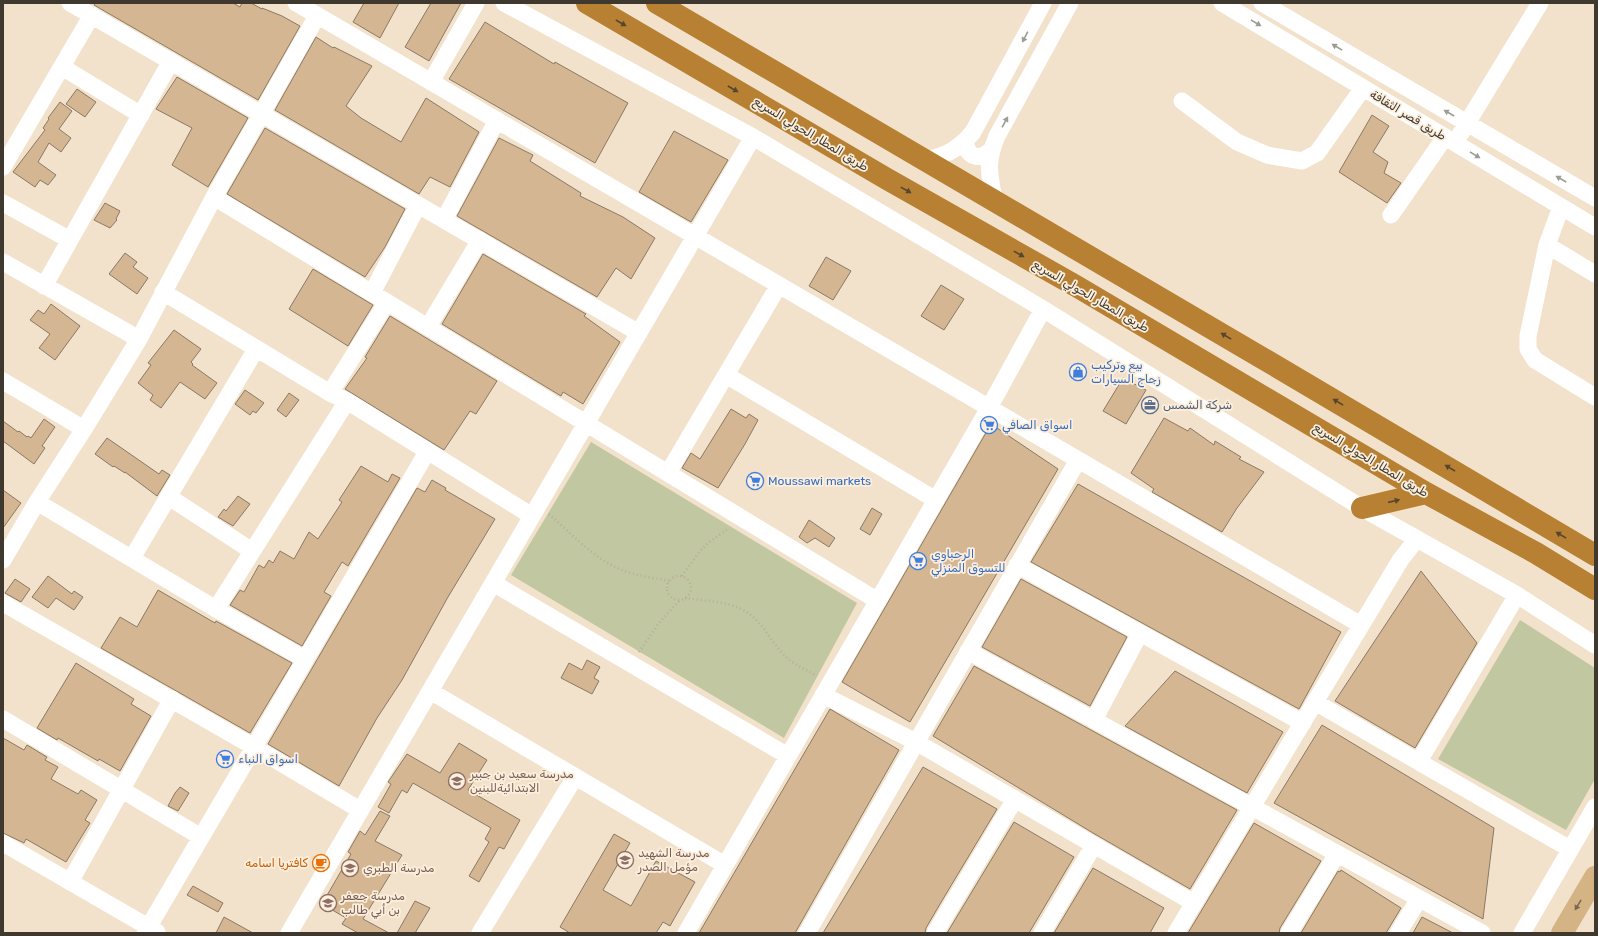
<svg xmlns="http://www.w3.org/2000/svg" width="1598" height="936" viewBox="0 0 1598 936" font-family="Rubik,'Noto Sans Arabic',sans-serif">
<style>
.green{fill:#c0c7a1}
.building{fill:#d4b792;stroke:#897965}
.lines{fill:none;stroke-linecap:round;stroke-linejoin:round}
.path{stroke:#baac9a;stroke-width:2.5;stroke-dasharray:1 3;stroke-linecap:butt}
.minor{stroke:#fff;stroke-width:17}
.major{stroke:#d4b385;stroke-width:22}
.highway{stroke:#b78033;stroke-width:22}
.oneway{fill:#564630}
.oneway2{fill:#9e9c97}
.oneway3{fill:#7a6951}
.labels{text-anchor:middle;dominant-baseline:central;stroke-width:3.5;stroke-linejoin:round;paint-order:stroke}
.street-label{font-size:12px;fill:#3e382f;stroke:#fdefdd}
.shop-label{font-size:12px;fill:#366cbe;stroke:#fdefdd;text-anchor:start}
.service-label{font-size:12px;fill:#4e5e75;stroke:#fdefdd;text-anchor:start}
.education-label{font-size:12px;fill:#785e54;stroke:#fdefdd;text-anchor:start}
.food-label{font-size:12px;fill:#c56008;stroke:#fdefdd;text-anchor:end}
</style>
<rect width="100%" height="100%" fill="#f3e2cb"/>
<path class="green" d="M 591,442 L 857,603 L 784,738 L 511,575 Z
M 1520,620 L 1595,668 L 1595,779 L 1566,830 L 1438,759 Z"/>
<path class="building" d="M 95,3 L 233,3 L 240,7 L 242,3 L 251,3 L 262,9 L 262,8 L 282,16 L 300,26 L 258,100 L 94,5 Z
M 364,3 L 399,3 L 380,38 L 353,22 Z
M 431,3 L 461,3 L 429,61 L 405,47 Z
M 485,22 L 554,64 L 555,62 L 628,103 L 595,163 L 449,79 Z
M 316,37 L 333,48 L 334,47 L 372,66 L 346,106 L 361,118 L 401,142 L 426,98 L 479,132 L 450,187 L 430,177 L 419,194 L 275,110 Z
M 177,77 L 248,118 L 208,187 L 172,165 L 192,128 L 156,109 Z
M 77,89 L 96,102 L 85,117 L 66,104 Z
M 60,102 L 72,111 L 59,129 L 71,138 L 61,152 L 49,143 L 38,162 L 56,175 L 48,185 L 40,180 L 35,187 L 13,172 L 45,130 L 43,128 L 49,119 L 48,118 Z
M 1372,115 L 1389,126 L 1373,152 L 1388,162 L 1384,173 L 1401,183 L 1387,203 L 1339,172 Z
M 265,128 L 405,209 L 385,247 L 365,277 L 227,194 Z
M 674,131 L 728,160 L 691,222 L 639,192 Z
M 499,138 L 533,155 L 530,161 L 581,193 L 580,196 L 623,217 L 655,238 L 631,279 L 616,268 L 597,297 L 457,216 Z
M 105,203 L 120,211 L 116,219 L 117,220 L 110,228 L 94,220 Z
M 125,253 L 137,262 L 133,267 L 148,278 L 137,294 L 109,274 Z
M 483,254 L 586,314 L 584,316 L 620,342 L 583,404 L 563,392 L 561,396 L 442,324 Z
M 826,257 L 851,271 L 833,300 L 809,286 Z
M 313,269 L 373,305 L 348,346 L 289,309 Z
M 941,285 L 964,299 L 944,330 L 921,316 Z
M 51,304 L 80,326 L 55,360 L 39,348 L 50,334 L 30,320 L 38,310 L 44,314 Z
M 390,316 L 497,381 L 476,414 L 470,411 L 444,450 L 345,389 L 367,358 L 365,357 Z
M 174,330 L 201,349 L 191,362 L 193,364 L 192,365 L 217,383 L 205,399 L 180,382 L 161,408 L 150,400 L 153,395 L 138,383 L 151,365 L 148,363 Z
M 1123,378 L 1146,390 L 1126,424 L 1103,411 Z
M 245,390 L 264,403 L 256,413 L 253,411 L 250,415 L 235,404 Z
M 289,393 L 299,400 L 286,417 L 277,410 Z
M 731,409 L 746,418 L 749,414 L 758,420 L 745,444 L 718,488 L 682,468 L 691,453 L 700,459 Z
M 1164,418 L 1188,431 L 1190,428 L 1214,445 L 1215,441 L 1241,457 L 1239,459 L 1264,472 L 1237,508 L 1222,532 L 1152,492 L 1154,489 L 1131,473 Z
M 44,419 L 55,427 L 42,446 L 45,448 L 34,464 L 3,441 L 3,421 L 18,432 L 19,431 L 27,437 L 28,436 L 31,438 Z
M 991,424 L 1058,469 L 910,722 L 842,682 Z
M 107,438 L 159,474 L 162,470 L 170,475 L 157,496 L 125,472 L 125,473 L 114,466 L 113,467 L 95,454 Z
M 361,466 L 388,482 L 392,474 L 400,478 L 348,566 L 342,562 L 324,592 L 331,596 L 302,646 L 230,605 L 240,590 L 244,592 L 259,565 L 264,568 L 269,560 L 273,563 L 280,551 L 294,559 L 309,532 L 318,539 L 342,502 L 339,500 Z
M 432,480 L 446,488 L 445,490 L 495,519 L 448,597 L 402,680 L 377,718 L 339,786 L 268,744 L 417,488 L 425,492 Z
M 1078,484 L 1341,632 L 1299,709 L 1031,562 Z
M 3,490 L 21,503 L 3,528 Z
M 238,496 L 250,504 L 233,526 L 218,517 L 224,509 L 226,511 Z
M 872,508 L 882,514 L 870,535 L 860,529 Z
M 809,520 L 835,538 L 829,547 L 815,538 L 807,543 L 799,537 Z
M 1421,571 L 1477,643 L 1415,748 L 1335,701 Z
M 48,576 L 72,594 L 74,591 L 83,597 L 74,610 L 56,598 L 48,608 L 32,597 Z
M 15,579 L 30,589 L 21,602 L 5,593 Z
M 1021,579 L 1127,637 L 1090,706 L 982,647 Z
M 158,590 L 215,623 L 216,621 L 292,663 L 250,733 L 101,648 L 120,617 L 137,627 Z
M 587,660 L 600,667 L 594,678 L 599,681 L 592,694 L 561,678 L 569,663 L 582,670 Z
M 76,663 L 134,699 L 131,704 L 151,716 L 120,771 L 99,759 L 98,761 L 58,738 L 57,740 L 37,728 Z
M 974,666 L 1237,810 L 1190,889 L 1093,833 L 933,736 Z
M 1175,671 L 1283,732 L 1247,793 L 1125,726 Z
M 830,709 L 899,750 L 795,933 L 699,933 Z
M 1322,725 L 1494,828 L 1483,919 L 1274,803 Z
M 3,738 L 24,750 L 27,745 L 47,757 L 45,760 L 58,767 L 51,779 L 78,794 L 81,790 L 97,800 L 85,820 L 90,823 L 66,862 L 26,839 L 24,843 L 3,833 Z
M 459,743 L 487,760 L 468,790 L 520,820 L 504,849 L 499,847 L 479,882 L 469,876 L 489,842 L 485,839 L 491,828 L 413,783 L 407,793 L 402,790 L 389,813 L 378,807 L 391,784 L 388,782 L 407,754 L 440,773 Z
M 923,767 L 997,809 L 940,904 L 926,928 L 925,933 L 823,933 Z
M 180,787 L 189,793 L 178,811 L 168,806 L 175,793 Z
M 380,811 L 390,816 L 375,841 L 402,855 L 363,919 L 389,933 L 358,933 L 342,924 L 346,918 L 322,904 L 351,854 L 348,852 L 360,831 L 365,835 Z
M 1014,822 L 1074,857 L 1029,933 L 947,933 Z
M 1254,823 L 1321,861 L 1280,928 L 1279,933 L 1188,933 Z
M 614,834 L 630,843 L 603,890 L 631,906 L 656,861 L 695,882 L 670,926 L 663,922 L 656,933 L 570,933 L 560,927 Z
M 1093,868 L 1164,908 L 1150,933 L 1054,933 Z
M 1341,870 L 1401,908 L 1386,933 L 1301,933 L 1338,871 L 1340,872 Z
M 193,886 L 223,903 L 218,912 L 187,895 Z
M 415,901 L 430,908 L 415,933 L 397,933 Z
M 224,917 L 253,933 L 216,933 Z
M 1422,917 L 1453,933 L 1413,933 Z"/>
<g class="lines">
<path class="path" d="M 549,514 C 572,534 594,559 622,570 C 637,576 654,578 670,581
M 682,576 L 700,551 L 708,543 L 729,528
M667 588a12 12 0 1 1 24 0a12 12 0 1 1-24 0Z
M 685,598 C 705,601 728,601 745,611 C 762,621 770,640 783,654 C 792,664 805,669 817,676
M 639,652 L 659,623 L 681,599"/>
<path class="minor" d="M 70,3 L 639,333
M 296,3 L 1361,625
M 504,3 L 753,137 L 1043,309 L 1362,508 L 1517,595 L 1595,645
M 1222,3 L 1595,227
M 1262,3 L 1595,198
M 62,67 L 141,115
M 431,82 L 476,3
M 1182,101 L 1237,142 L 1267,155 L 1302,161 L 1317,153 L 1363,88
M 1461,133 L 1540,3
M 965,142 C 968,157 978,161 990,151
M 926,160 C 947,155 959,149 973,132 L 1043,3
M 3,167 L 92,15
M 214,197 L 878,601
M 994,199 C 989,173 986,162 997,136 L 1070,3
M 3,203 L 70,240
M 1561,207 L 1547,245 L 1528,336 L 1528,349 L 1535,360 L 1595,397
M 1391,215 L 1445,137
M 444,220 L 497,120
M 1547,245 L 1595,274
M 3,262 L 139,339
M 44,286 L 171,61
M 163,292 L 330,393 L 347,401 L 532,516
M 372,293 L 418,205
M 428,327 L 480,240
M 726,375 L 936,500
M 3,381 L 84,429
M 330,393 L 387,302
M 668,473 L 779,285
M 169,497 L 252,551
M 37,502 L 216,609 L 305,659
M 132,558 L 256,349
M 3,560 L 37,502 L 84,429 L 139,339 L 214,197 L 317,16
M 1017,565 L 1303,723
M 493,583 L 788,756
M 3,603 L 254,747 L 360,810
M 216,609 L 347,401
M 968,651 L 1482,933
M 430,691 L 725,865
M 823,695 L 916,742 L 1194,903
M 1315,702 L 1570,849
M 3,719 L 201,837
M 1094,720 L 1140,633
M 1419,761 L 1517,595
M 3,843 L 157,932
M 70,882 L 172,699
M 145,933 L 427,452
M 289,933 L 753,137
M 480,933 L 575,777
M 686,933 L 989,408 L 1043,309
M 807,933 L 1078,460
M 935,933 L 1015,799
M 1042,933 L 1094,845
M 1176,933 L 1401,559 L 1417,539
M 1289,933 L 1337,854
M 1398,933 L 1419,899
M 1522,933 L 1595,807"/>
<path class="major" d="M 1562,933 L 1595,877"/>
<path class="highway" d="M 587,3 L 887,179 L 1076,286 L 1426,493 L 1536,553 L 1595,589
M 657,3 C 970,185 1283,370 1595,555
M 1362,508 L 1426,493"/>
</g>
<defs><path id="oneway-solid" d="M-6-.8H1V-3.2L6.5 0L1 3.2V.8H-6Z"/></defs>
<g class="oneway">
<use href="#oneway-solid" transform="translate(621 23) rotate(30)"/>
<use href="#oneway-solid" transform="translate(733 89) rotate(30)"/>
<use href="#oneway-solid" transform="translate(906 190) rotate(29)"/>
<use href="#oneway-solid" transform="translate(1019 254) rotate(29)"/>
<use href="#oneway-solid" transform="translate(1226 336) rotate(-149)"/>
<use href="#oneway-solid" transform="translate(1338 402) rotate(-149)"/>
<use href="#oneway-solid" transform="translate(1450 468) rotate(-149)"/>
<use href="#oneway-solid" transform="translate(1394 501) rotate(-13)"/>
<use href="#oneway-solid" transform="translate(1561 535) rotate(-149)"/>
</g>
<g class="oneway2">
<use href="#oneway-solid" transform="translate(1256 23) rotate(31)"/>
<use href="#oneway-solid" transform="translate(1025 37) rotate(118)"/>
<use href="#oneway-solid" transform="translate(1337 47) rotate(-149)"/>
<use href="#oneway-solid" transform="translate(1449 113) rotate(-150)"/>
<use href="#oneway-solid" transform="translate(1005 122) rotate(-61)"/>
<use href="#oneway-solid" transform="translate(1475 155) rotate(31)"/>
<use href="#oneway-solid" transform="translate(1561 179) rotate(-150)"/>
</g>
<use class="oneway3" href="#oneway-solid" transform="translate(1578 905) rotate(121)"/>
<defs>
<g id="shop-ring" transform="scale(0.9)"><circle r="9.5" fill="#fdefdd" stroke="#3f7fe0" stroke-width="1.5"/><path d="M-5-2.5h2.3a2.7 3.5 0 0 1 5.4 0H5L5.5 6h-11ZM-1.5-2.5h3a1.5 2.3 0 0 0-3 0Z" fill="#3f7fe0"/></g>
<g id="office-ring" transform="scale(0.9)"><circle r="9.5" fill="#fdefdd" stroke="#5c6f8a" stroke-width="1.5"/><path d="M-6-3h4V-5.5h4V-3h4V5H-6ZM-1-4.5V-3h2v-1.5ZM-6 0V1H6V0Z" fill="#5c6f8a"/></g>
<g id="supermarket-ring" transform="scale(0.9)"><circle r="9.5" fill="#fdefdd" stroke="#3f7fe0" stroke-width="1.5"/><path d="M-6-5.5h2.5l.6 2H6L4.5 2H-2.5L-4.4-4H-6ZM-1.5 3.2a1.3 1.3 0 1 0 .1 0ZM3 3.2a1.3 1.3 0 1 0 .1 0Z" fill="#3f7fe0"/></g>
<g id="school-ring" transform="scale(0.9)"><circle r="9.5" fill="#fdefdd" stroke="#8d6e63" stroke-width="1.5"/><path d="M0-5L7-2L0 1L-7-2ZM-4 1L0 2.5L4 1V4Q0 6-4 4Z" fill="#8d6e63"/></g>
<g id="cafe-ring" transform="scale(0.9)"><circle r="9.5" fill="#fdefdd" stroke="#e8710a" stroke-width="1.5"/><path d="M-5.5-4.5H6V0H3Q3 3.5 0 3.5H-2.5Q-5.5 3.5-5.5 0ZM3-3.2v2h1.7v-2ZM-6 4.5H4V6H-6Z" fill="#e8710a"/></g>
</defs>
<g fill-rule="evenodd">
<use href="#shop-ring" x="1078" y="372"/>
<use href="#office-ring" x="1150" y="405"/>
<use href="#supermarket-ring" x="989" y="425"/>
<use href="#supermarket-ring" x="755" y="481"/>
<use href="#supermarket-ring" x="918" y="561"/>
<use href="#supermarket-ring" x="225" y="759"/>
<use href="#school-ring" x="457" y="781"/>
<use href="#school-ring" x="625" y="860"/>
<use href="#cafe-ring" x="321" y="863"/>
<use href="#school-ring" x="350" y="868"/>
<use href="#school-ring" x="328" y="903"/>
</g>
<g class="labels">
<g class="street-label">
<text transform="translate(1408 115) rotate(31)">طريق قصر الثقافة</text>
<text transform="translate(811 134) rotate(31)">طريق المطار الحولي السريع</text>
<text transform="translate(1091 296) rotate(30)">طريق المطار الحولي السريع</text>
<text transform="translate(1371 460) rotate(31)">طريق المطار الحولي السريع</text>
</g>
<g class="shop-label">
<text x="1091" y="365">بيع وتركيب<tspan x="1091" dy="14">زجاج السيارات</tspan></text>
<text x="1002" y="425">اسواق الصافي</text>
<text x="768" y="481">Moussawi markets</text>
<text x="931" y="554">الرحباوي<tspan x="931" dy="14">للتسوق المنزلي</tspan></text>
<text x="238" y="759">اسواق النباء</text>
</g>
<g class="service-label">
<text x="1163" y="405">شركة الشمس</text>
</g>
<g class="education-label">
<text x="470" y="774">مدرسة سعيد بن جبير<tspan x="470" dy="14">الابتدائيةللبنين</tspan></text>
<text x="638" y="853">مدرسة الشهيد<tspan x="638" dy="14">مؤمل الصدر</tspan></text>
<text x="363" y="868">مدرسة الطبري</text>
<text x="341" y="896">مدرسة جعفر<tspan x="341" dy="14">بن أبي طالب</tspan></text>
</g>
<g class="food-label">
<text x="308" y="863">كافتريا اسامه</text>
</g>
</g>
<rect width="1598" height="936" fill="none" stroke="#3e382f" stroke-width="8"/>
</svg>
